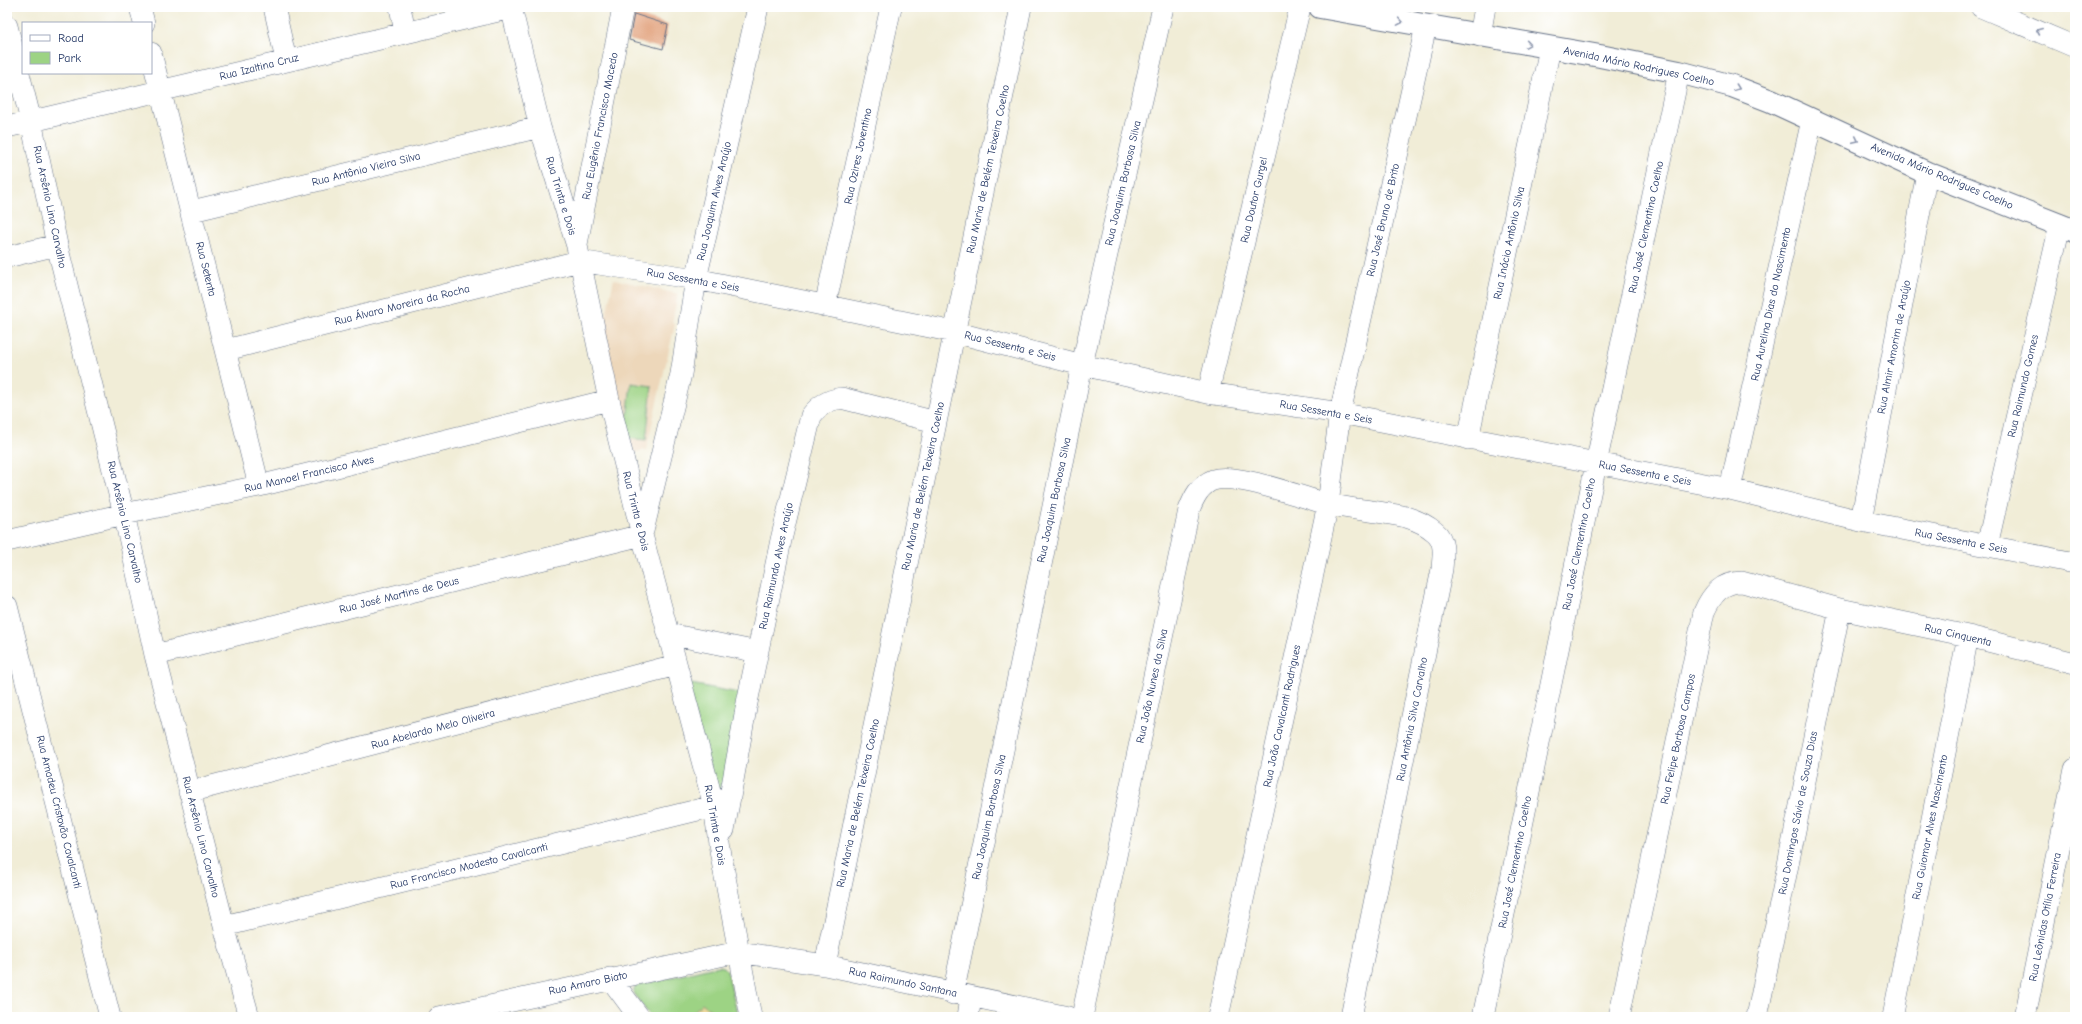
<svg xmlns="http://www.w3.org/2000/svg" width="2082" height="1024" viewBox="0 0 2082 1024" font-family="'Comic Neue',sans-serif">
<style>
.built{fill:#edd7ba}
.green{fill:#9dd384;stroke:#5c8171}
.sand{fill:#eeda9e;stroke:#84847e}
.building{fill:#e2a27d}
.lines{fill:none;stroke-linecap:round;stroke-linejoin:round}
.minor-casing{stroke:#667288;stroke-width:22}
.major-casing{stroke:#667288;stroke-width:24}
.minor{stroke:#fff;stroke-width:21}
.major{stroke:#fff;stroke-width:22}
.oneway{stroke:#8d97ae}
.labels{text-anchor:middle;dominant-baseline:central;stroke-width:3;stroke-linejoin:round;paint-order:stroke}
.street-label{font-size:11px;fill:#1b2f5e;stroke:#fff}
</style>
<rect width="100%" height="100%" fill="#fff"/>
<filter id="ink" filterUnits="userSpaceOnUse"><feTurbulence type="fractalNoise" baseFrequency=".025" numOctaves="2"/><feDisplacementMap in="SourceGraphic" scale="8" xChannelSelector="R" yChannelSelector="G"/><feConvolveMatrix kernelMatrix="1 2 1 2 8 2 1 2 1" color-interpolation-filters="sRGB"/></filter>
<filter id="wash" filterUnits="userSpaceOnUse"><feTurbulence type="fractalNoise" baseFrequency=".012" numOctaves="4" result="noise"/><feDisplacementMap in="SourceGraphic" scale="16" xChannelSelector="R" yChannelSelector="G"/><feGaussianBlur stdDeviation="0.9" result="paint"/><feColorMatrix in="noise" values="0 0 0 0 0 0 0 0 0 0 0 0 0 0 0 0 0 1.4 0 .05"/><feComposite in="paint" operator="in"/></filter>
<g filter="url(#wash)">
<rect width="100%" height="100%" fill="#f1edd7"/>
<path class="built" d="M 614,279 L 678,294 L 672,323 L 675,324 L 646,450 L 627,454 L 597,313 L 606,315 Z"/>
<path class="green" d="M 631,383 L 652,386 L 646,440 L 625,438 Z
M 686,683 L 744,694 L 721,809 Z
M 719,966 L 724,967 L 727,970 L 738,1017 L 651,1017 L 633,993 L 635,986 Z"/>
<path class="sand" d="M 702,1003 L 719,1017 L 689,1017 Z"/>
<g id="blocks">
<path class="building" d="M 634,14 L 668,25 L 663,49 L 629,40 Z"/>
</g>
</g>
<g filter="url(#ink)">
<use href="#blocks" fill-opacity="0" stroke="#667288" stroke-width="1"/>
<g class="lines">
<g class="minor-casing">
<path id="minor" d="M 140,7 L 144,23
M 274,7 L 286,60
M 400,7 L 405,32
M 511,7 L 540,127 L 577,246 L 609,400 L 642,535 L 714,806 L 720,850 L 751,1017
M 1981,7 L 2075,47
M 7,26 L 31,121 L 57,245 L 124,514 L 155,655 L 224,926 L 249,1017
M 1480,36 L 1485,7
M 151,53 L 259,486
M 7,127 L 511,8
M 192,211 L 540,127
M 577,244 L 623,7
M 7,257 L 57,245
M 825,306 L 891,7
M 226,350 L 579,261 L 696,279 L 954,332 L 1082,365 L 1208,393 L 1340,413 L 1730,489 L 1861,521 L 2075,563
M 1208,393 L 1300,7
M 1468,439 L 1550,48
M 1730,489 L 1812,120
M 1861,521 L 1927,173
M 643,531 L 681,374 L 696,279 L 758,7
M 7,541 L 124,514 L 259,486 L 609,400
M 1987,546 L 2060,225
M 7,606 L 110,1017
M 669,634 L 758,652
M 155,655 L 642,535
M 189,792 L 676,665
M 724,830 L 747,703 L 781,540 L 811,416 C 819,405 828,400 841,398 L 936,422
M 224,926 L 714,806
M 825,965 L 1021,7
M 610,978 L 639,1017
M 953,994 L 1082,365 L 1163,7
M 439,1017 L 738,952 L 825,965 L 1068,1017
M 968,1017 L 971,997
M 1082,1017 L 1189,510 C 1194,497 1200,485 1213,480 C 1237,472 1302,498 1328,504 C 1354,510 1380,511 1406,517 C 1416,520 1427,525 1435,532 C 1446,541 1443,556 1442,569 L 1351,1017
M 1218,1017 L 1328,504 L 1340,413 L 1426,26
M 1483,1017 L 1596,464 L 1679,72
M 1619,1017 L 1704,612 C 1712,594 1722,582 1742,582 L 1840,609 L 1968,636 L 2075,663
M 1757,1017 L 1840,609
M 1893,1017 L 1968,636
M 2025,1017 L 2075,769"/>
</g>
<g class="major-casing">
<path id="major" d="M 1320,7 L 1600,56 L 1679,72 L 1732,86 L 1771,101 L 1927,173 L 2075,231"/>
</g>
<use href="#minor" class="minor"/>
<use href="#major" class="major"/>
</g>
<defs><path id="oneway-chevron" d="M-2-3.5L2.5 0L-2 3.5" fill="none" stroke-width="1.6" stroke-linecap="round" stroke-linejoin="round"/></defs>
<g class="oneway">
<use href="#oneway-chevron" transform="translate(1400 22) rotate(10)"/>
<use href="#oneway-chevron" transform="translate(2039 31) rotate(-157)"/>
<use href="#oneway-chevron" transform="translate(1528 44) rotate(9)"/>
<use href="#oneway-chevron" transform="translate(1737 88) rotate(20)"/>
<use href="#oneway-chevron" transform="translate(1856 140) rotate(25)"/>
</g>
</g>
<g class="labels">
<g class="street-label">
<text transform="translate(1639 66) rotate(12)">Avenida Mário Rodrigues Coelho</text>
<text transform="translate(259 67) rotate(-14)">Rua Izaltina Cruz</text>
<text transform="translate(600 126) rotate(-79)">Rua Eugênio Francisco Macedo</text>
<text transform="translate(858 156) rotate(-78)">Rua Ozires Joventino</text>
<text transform="translate(366 169) rotate(-14)">Rua Antônio Vieira Silva</text>
<text transform="translate(988 169) rotate(-78)">Rua Maria de Belém Teixeira Coelho</text>
<text transform="translate(1942 176) rotate(23)">Avenida Mário Rodrigues Coelho</text>
<text transform="translate(1123 183) rotate(-77)">Rua Joaquim Barbosa Silva</text>
<text transform="translate(561 196) rotate(73)">Rua Trinta e Dois</text>
<text transform="translate(1254 200) rotate(-77)">Rua Doutor Gurgel</text>
<text transform="translate(714 201) rotate(-77)">Rua Joaquim Alves Araújo</text>
<text transform="translate(50 207) rotate(78)">Rua Arsênio Lino Carvalho</text>
<text transform="translate(1383 220) rotate(-77)">Rua José Bruno de Brito</text>
<text transform="translate(1646 227) rotate(-78)">Rua José Clementino Coelho</text>
<text transform="translate(1509 243) rotate(-78)">Rua Inácio Antônio Silva</text>
<text transform="translate(206 269) rotate(76)">Rua Setenta</text>
<text transform="translate(693 280) rotate(10)">Rua Sessenta e Seis</text>
<text transform="translate(1771 304) rotate(-78)">Rua Aurelina Dias do Nascimento</text>
<text transform="translate(402 305) rotate(-14)">Rua Álvaro Moreira da Rocha</text>
<text transform="translate(1010 346) rotate(14)">Rua Sessenta e Seis</text>
<text transform="translate(1894 347) rotate(-79)">Rua Almir Amorim de Araújo</text>
<text transform="translate(2023 386) rotate(-77)">Rua Raimundo Gomes</text>
<text transform="translate(1326 412) rotate(10)">Rua Sessenta e Seis</text>
<text transform="translate(1645 473) rotate(11)">Rua Sessenta e Seis</text>
<text transform="translate(309 474) rotate(-13)">Rua Manoel Francisco Alves</text>
<text transform="translate(923 486) rotate(-78)">Rua Maria de Belém Teixeira Coelho</text>
<text transform="translate(1054 500) rotate(-78)">Rua Joaquim Barbosa Silva</text>
<text transform="translate(636 511) rotate(76)">Rua Trinta e Dois</text>
<text transform="translate(125 522) rotate(77)">Rua Arsênio Lino Carvalho</text>
<text transform="translate(1961 541) rotate(11)">Rua Sessenta e Seis</text>
<text transform="translate(1579 544) rotate(-79)">Rua José Clementino Coelho</text>
<text transform="translate(776 566) rotate(-78)">Rua Raimundo Alves Araújo</text>
<text transform="translate(399 595) rotate(-14)">Rua José Martins de Deus</text>
<text transform="translate(1958 635) rotate(13)">Rua Cinquenta</text>
<text transform="translate(1152 686) rotate(-78)">Rua João Nunes da Silva</text>
<text transform="translate(1282 716) rotate(-78)">Rua João Cavalcanti Rodrigues</text>
<text transform="translate(1412 719) rotate(-79)">Rua Antônia Silva Carvalho</text>
<text transform="translate(433 729) rotate(-15)">Rua Abelardo Melo Oliveira</text>
<text transform="translate(1678 739) rotate(-78)">Rua Felipe Barbosa Campos</text>
<text transform="translate(858 803) rotate(-78)">Rua Maria de Belém Teixeira Coelho</text>
<text transform="translate(59 812) rotate(76)">Rua Amadeu Cristovão Cavalcanti</text>
<text transform="translate(1798 813) rotate(-79)">Rua Domingos Sávio de Souza Dias</text>
<text transform="translate(989 817) rotate(-78)">Rua Joaquim Barbosa Silva</text>
<text transform="translate(715 825) rotate(80)">Rua Trinta e Dois</text>
<text transform="translate(1930 827) rotate(-79)">Rua Guiomar Alves Nascimento</text>
<text transform="translate(201 837) rotate(76)">Rua Arsênio Lino Carvalho</text>
<text transform="translate(1515 862) rotate(-79)">Rua José Clementino Coelho</text>
<text transform="translate(469 866) rotate(-14)">Rua Francisco Modesto Cavalcanti</text>
<text transform="translate(2045 917) rotate(-79)">Rua Leônidas Otília Ferreira</text>
<text transform="translate(903 982) rotate(12)">Rua Raimundo Santana</text>
<text transform="translate(588 983) rotate(-12)">Rua Amaro Biato</text>
</g>
</g>
<rect width="2082" height="1024" fill="none" stroke="#fff" stroke-width="24"/>
<rect x="22" y="22" width="130" height="52" fill="#ffffff" stroke="#a4acbf"/>
<rect x="30" y="35" width="20" height="6" fill="#ffffff" stroke="#a4acbf"/>
<text x="58" y="42" font-size="12" fill="#1b2f5e">Road</text>
<rect x="30" y="52" width="20" height="12" fill="#9dd384" stroke="#a4acbf"/>
<text x="58" y="62" font-size="12" fill="#1b2f5e">Park</text>
</svg>
